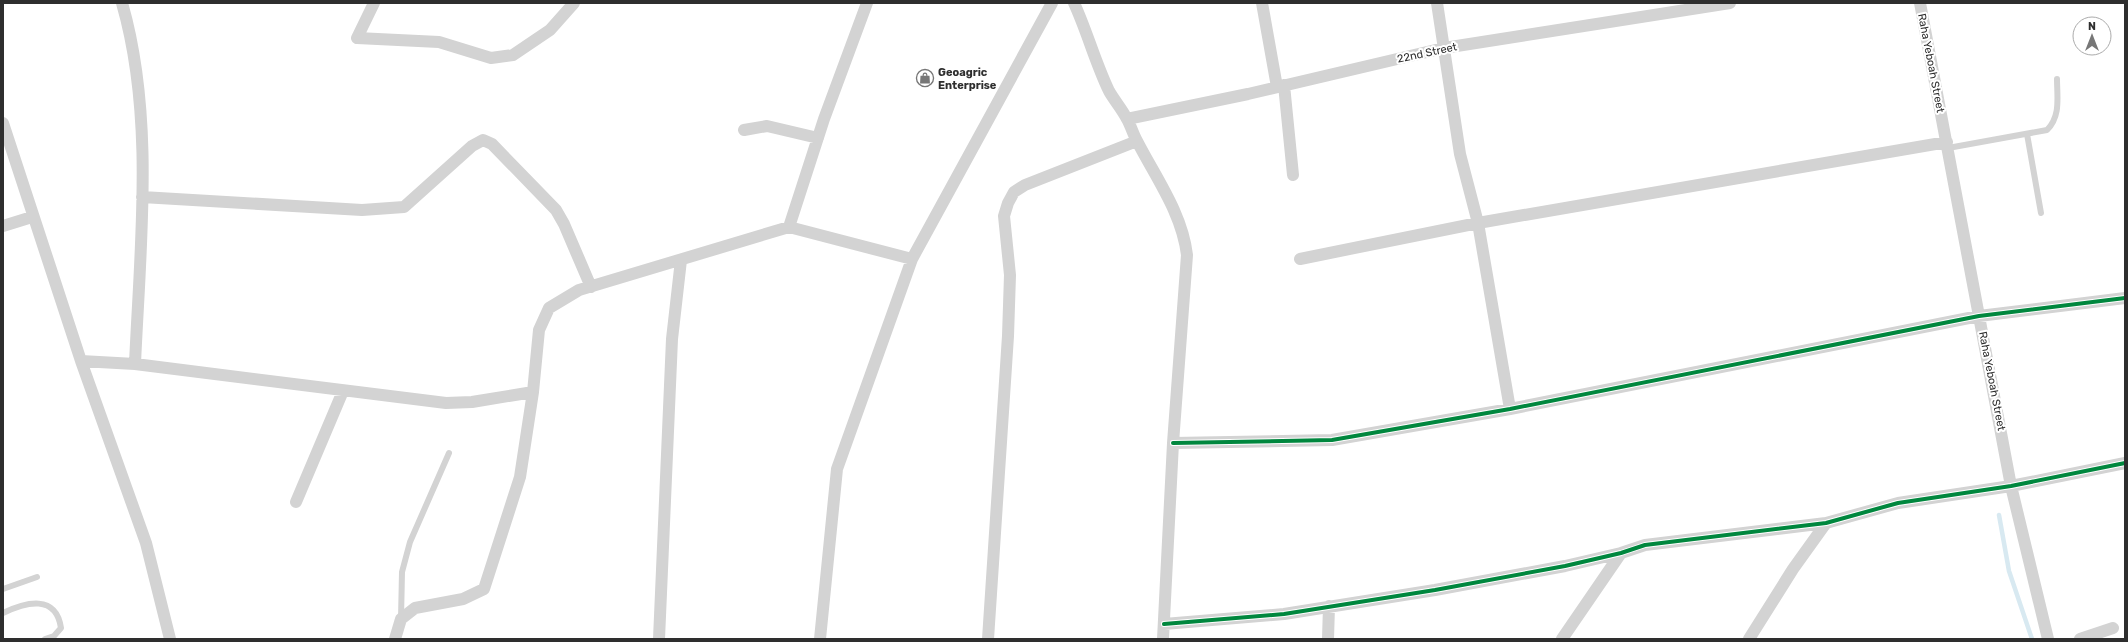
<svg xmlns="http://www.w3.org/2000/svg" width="2128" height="642" viewBox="0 0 2128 642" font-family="Rubik,sans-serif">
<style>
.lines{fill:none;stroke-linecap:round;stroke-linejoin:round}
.stream{stroke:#d8e9f1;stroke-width:4.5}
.lane{stroke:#d3d3d3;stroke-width:6}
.street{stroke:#d3d3d3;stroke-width:12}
.cycleway-casing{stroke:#fff;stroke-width:6}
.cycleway{stroke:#00873e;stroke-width:4}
.labels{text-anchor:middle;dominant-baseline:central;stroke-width:4;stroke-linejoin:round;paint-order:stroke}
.street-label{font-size:11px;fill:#2e2e2e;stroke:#fff}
.poi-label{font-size:11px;font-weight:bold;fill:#2e2e2e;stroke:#fff;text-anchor:start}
</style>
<rect width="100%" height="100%" fill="#fff"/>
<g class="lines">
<path class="stream" d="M 1999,515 L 2009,571 L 2032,639"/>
<path class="lane" d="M 2027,134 L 2041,213
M 1948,148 L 2047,130 C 2061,116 2057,97 2057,79
M 3,589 L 37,577
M 3,613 C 26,602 56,594 61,628 L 54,636 L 45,639
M 401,619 L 402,572 L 410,542 L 449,453"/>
<path class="street" d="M 122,3 C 155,117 140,247 135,364
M 374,3 L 357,38 L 439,42 L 491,58 L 513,55 L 550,30 L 574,3
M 1074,3 C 1087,31 1095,62 1109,91 C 1114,100 1122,109 1127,119 C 1131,126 1133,134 1137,141 C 1156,178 1182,213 1187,255 L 1173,443 L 1163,639
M 1262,3 L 1277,87
M 1437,3 L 1460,154 L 1478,223 L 1510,409
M 1920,3 L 2011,486 L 2048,639
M 1284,85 L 1293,175
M 1127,119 L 1248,94 L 1444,48 L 1730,3
M 3,123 L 81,361 L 146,543 L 170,639
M 744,130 L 767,126 L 818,138
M 142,197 L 362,210 L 404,207 L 472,146 L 483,140 L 492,144 L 556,210 L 564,224 L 591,287
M 3,226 L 32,217
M 789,227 L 824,119 L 867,3
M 1300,259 L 1478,223 L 1947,142
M 81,361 L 135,364 L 446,403 L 472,402 L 533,392
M 1173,443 L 1332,440 L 1510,409 L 1979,316 L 2125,298
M 296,502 L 343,391
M 1164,624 L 1284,614 L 1435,590 L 1565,566 L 1621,553 L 1645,545 L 1826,523 L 1898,503 L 2011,486 L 2125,463
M 395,639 L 401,619 L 415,608 L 463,599 L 484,589 L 520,477 L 533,392 L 539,330 L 549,308 L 579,290 L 789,227 L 912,259
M 659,639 L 672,339 L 681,260
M 820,639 L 837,469 L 912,259 L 1052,3
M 988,639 L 1008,336 L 1010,275 L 1004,216 L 1008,203 L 1014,192 L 1025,185 L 1137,141
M 1328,639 L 1329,606
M 1562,639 L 1621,553
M 1749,639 L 1793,569 L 1826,523
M 2080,639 L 2113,628"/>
<g class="cycleway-casing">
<path id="cycleway" d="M 1173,443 L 1332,440 L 1510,409 L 1979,316 L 2125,298
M 1164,624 L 1284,614 L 1435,590 L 1565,566 L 1621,553 L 1645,545 L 1826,523 L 1898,503 L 2011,486 L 2125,463"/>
</g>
<use href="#cycleway" class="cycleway"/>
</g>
<defs>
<g id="shop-ring" transform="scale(0.9)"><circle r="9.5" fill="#fff" stroke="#777" stroke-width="1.5"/><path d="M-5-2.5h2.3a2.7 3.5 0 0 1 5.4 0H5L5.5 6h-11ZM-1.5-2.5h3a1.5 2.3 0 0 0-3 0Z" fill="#777"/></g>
</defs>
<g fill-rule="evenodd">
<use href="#shop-ring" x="925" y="78"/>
</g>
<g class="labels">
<g class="street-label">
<text transform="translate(1427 53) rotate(-12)">22nd Street</text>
<text transform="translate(1931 63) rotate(79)">Raha Yeboah Street</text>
<text transform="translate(1992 381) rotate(79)">Raha Yeboah Street</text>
</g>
<g class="poi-label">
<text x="938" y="72">Geoagric<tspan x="938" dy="13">Enterprise</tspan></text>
</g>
</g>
<rect width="2128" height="642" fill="none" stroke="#2e2e2e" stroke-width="8"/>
<g transform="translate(2092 36)"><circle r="19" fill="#ffffff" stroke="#ababab"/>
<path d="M0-3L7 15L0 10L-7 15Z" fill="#777777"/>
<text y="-6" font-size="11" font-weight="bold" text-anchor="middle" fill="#2e2e2e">N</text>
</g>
</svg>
